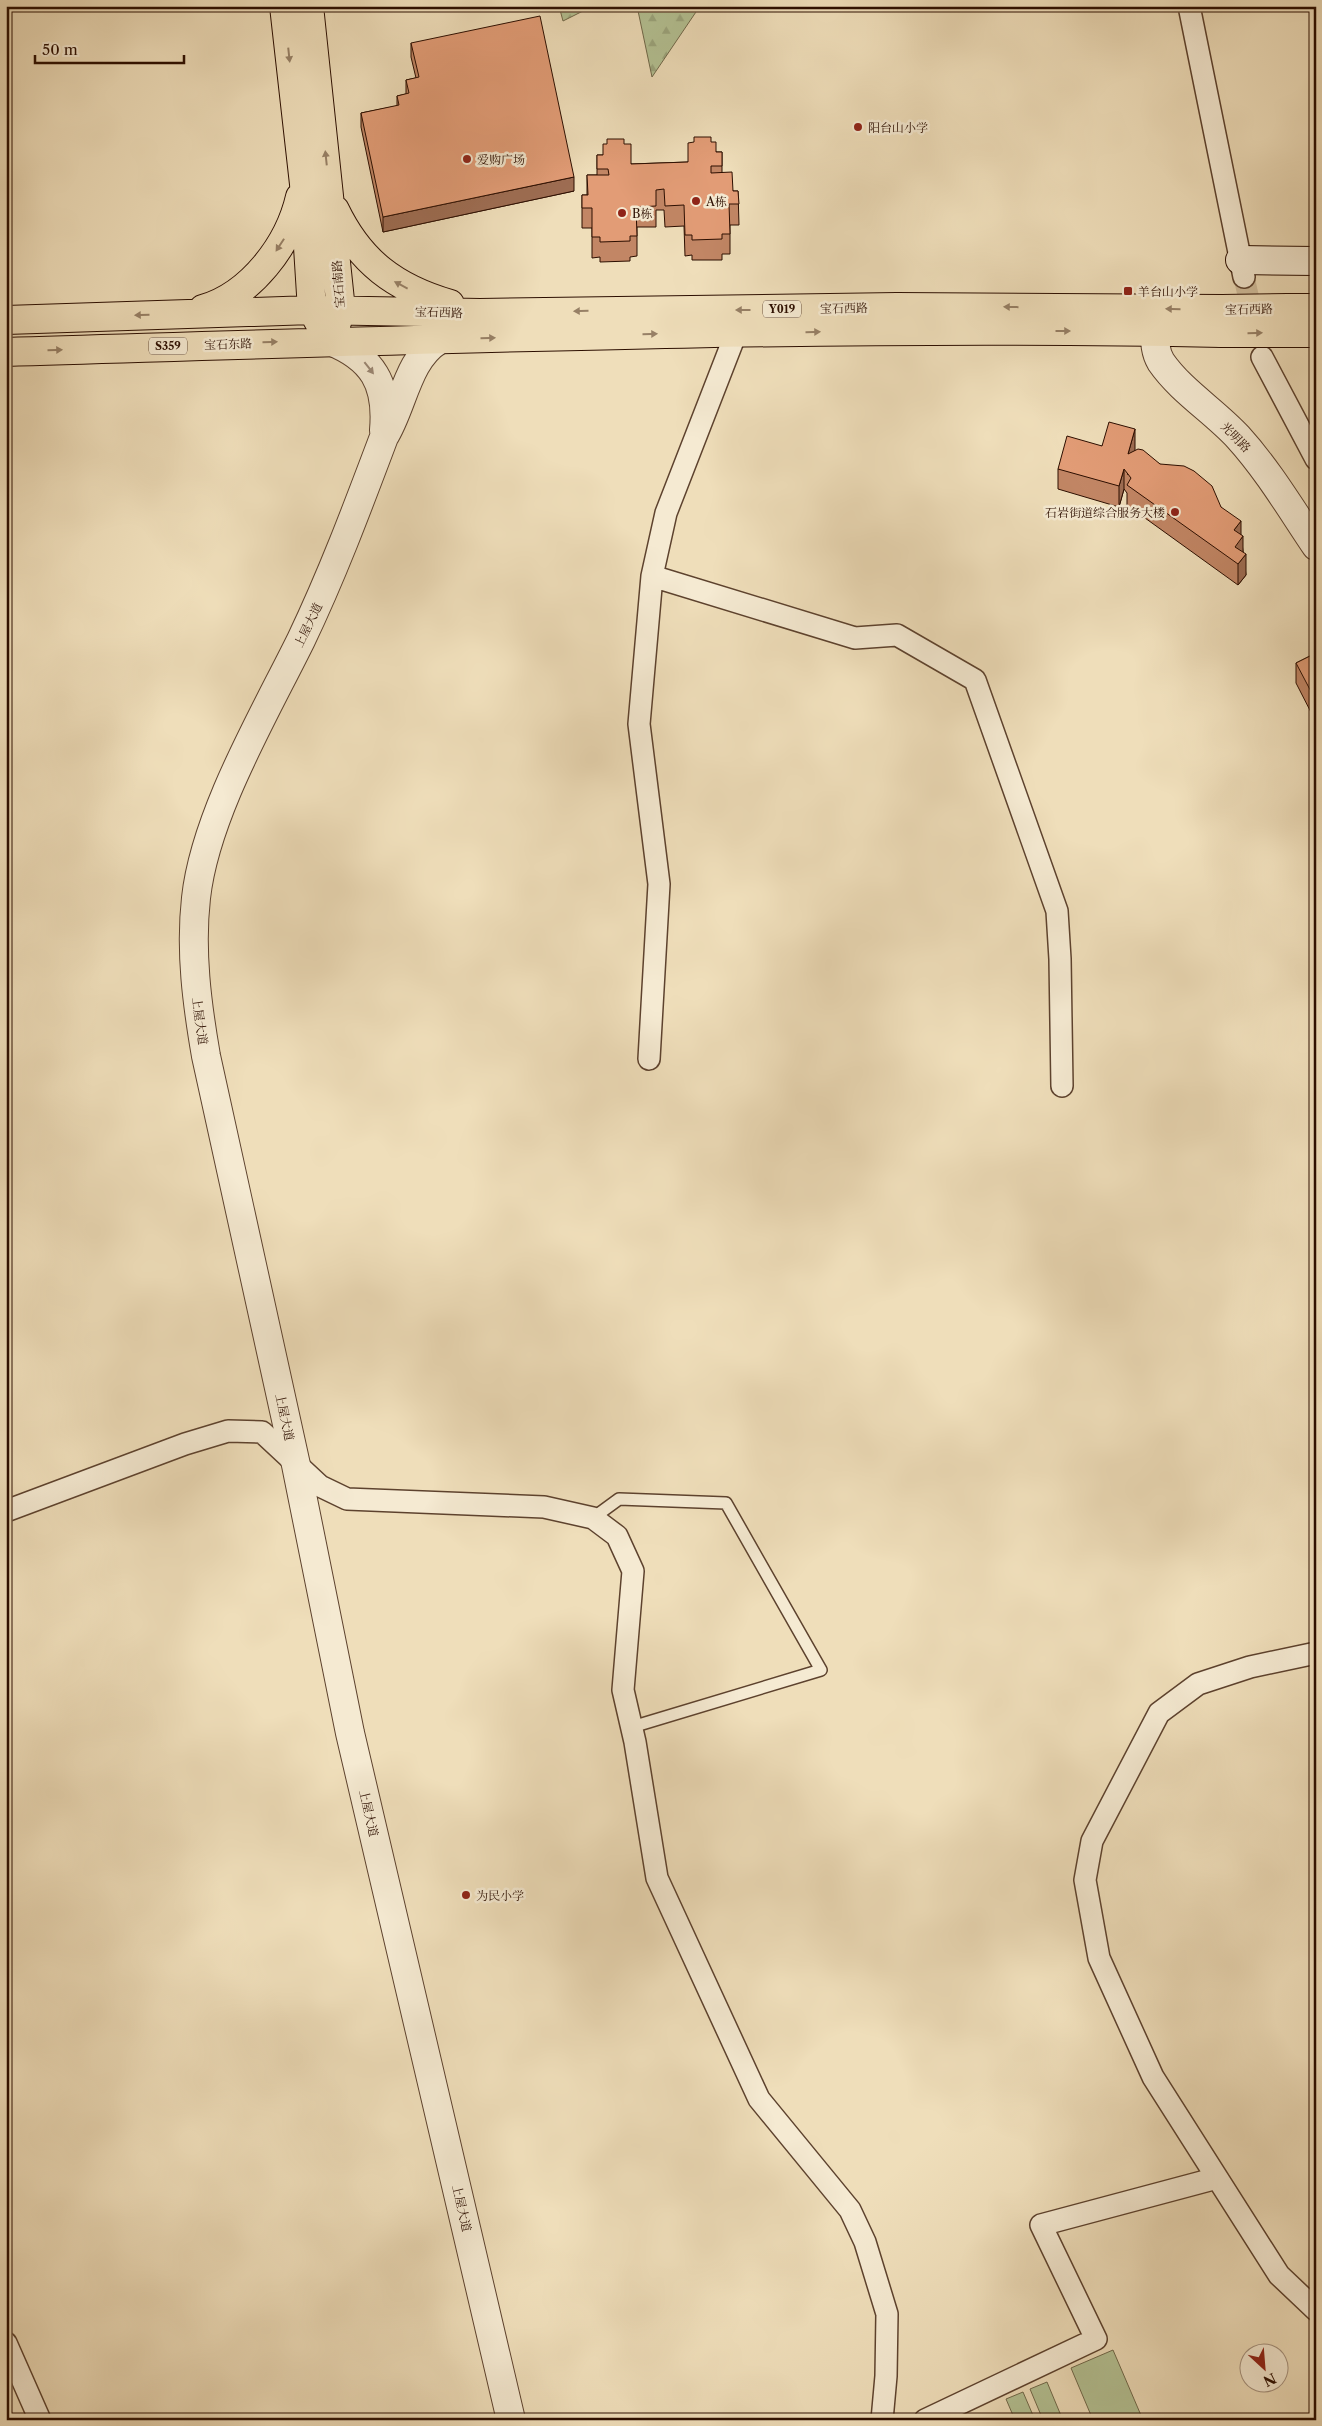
<svg xmlns="http://www.w3.org/2000/svg" width="1322" height="2426" viewBox="0 0 1322 2426" font-family="'Libre Caslon Text','Noto Serif SC',serif">
<style>
.green{fill:#b4c294;stroke:#70684a}
.forest{fill:url(#forest-firs);stroke:#70684a}
.lines{fill:none;stroke-linecap:round;stroke-linejoin:round}
.minor-tunnel{stroke:#d2bf9e;stroke-width:21;stroke-dasharray:21 11;stroke-linecap:butt}
.service-casing{stroke:#5d422e;stroke-width:14}
.minor-casing{stroke:#5d422e;stroke-width:24}
.tertiary-casing{stroke:#5d422e;stroke-width:30}
.secondary-casing{stroke:#2c0e00;stroke-width:30}
.primary-casing{stroke:#2c0e00;stroke-width:30}
.service{stroke:#f5ead2;stroke-width:11}
.minor{stroke:#f5ead2;stroke-width:21}
.tertiary{stroke:#f5ead2;stroke-width:28}
.secondary{stroke:#f5ead2;stroke-width:28}
.primary{stroke:#efdeba;stroke-width:28}
.primary-bridge-casing{stroke:#2c0e00;stroke-width:30;stroke-linecap:butt}
.primary-bridge{stroke:#efdeba;stroke-width:28}
.wall{fill:#c28665;stroke:#2c0e00}
.shaded-wall{fill:#9e6d53;stroke:#2c0e00}
.building{fill:#e29c76;stroke:#2c0e00}
.oneway{fill:#978066}
.oneway2{fill:#9b8774}
.poi-dot{fill:#8f2418;stroke:#f5ead2;stroke-width:2}
.labels{text-anchor:middle;dominant-baseline:central;stroke-width:5;stroke-linejoin:round;paint-order:stroke}
.shield{fill:#f5ead2;stroke:#68503f;stroke-width:1}
.shield-label{font-size:11px;font-weight:bold;fill:#2c0e00}
.poi-label{font-size:12px;fill:#2c0e00;stroke:#f5ead2;text-anchor:start}
.street-label{font-size:12px;fill:#2c0e00;stroke:#f5ead2}
</style>
<defs>
<pattern id="forest-firs" width="22" height="20" patternUnits="userSpaceOnUse" patternTransform="scale(1.25)"><rect width="22" height="20" fill="#b4c294"/><path d="M5 1l3.5 6h-7zM16 11l3.5 6h-7z" fill="#9ba67e"/></pattern>
</defs>
<rect width="100%" height="100%" fill="#efdeba"/>
<filter id="stains"><feTurbulence type="fractalNoise" baseFrequency=".004" numOctaves="4"/><feColorMatrix values="0 0 0 0 .2 0 0 0 0 .09 0 0 0 0 .02 0 0 0 .5 -.17"/></filter>
<radialGradient id="worn" r=".72"><stop offset=".6" stop-color="#630" stop-opacity="0"/><stop offset="1" stop-color="#630" stop-opacity=".3"/></radialGradient>
<path class="green" d="M 1113,2350 L 1143,2420 L 1093,2420 L 1071,2368 Z
M 1047,2382 L 1062,2418 L 1043,2420 L 1030,2389 Z
M 1023,2392 L 1035,2420 L 1015,2420 L 1006,2399 Z"/>
<path class="forest" d="M 559,6 L 593,6 L 563,21 Z
M 637,6 L 700,6 L 652,77 Z"/>
<g class="lines">
<path class="minor-tunnel" d="M 1244,277 L 1254,322"/>
<g class="service-casing">
<path id="service" d="M 593,1518 L 619,1499 L 726,1503 L 821,1670 L 632,1727"/>
</g>
<g class="minor-casing">
<path id="minor" d="M 1189,6 L 1244,277
M 1262,357 L 1316,459
M 652,576 L 855,638 L 897,635 L 975,680 L 1057,911 L 1060,959 L 1062,1086
M 649,1059 L 659,884 L 639,724 L 652,576 L 666,513 L 736,333
M 6,1511 L 185,1444 L 228,1431 L 262,1432 L 320,1486 L 347,1499 L 544,1507 L 593,1518 L 617,1536 L 633,1571 L 623,1690 L 635,1742 L 657,1878 L 759,2099 L 850,2210 L 865,2242 L 887,2314 L 886,2376 L 882,2420
M 1316,1653 L 1250,1667 L 1198,1684 L 1159,1713 L 1092,1841 L 1085,1880 L 1099,1958 L 1153,2077 L 1279,2275 L 1316,2310
M 6,2343 L 40,2420
M 925,2420 L 1096,2339 L 1041,2225 L 1217,2178"/>
</g>
<g class="tertiary-casing">
<path id="tertiary" d="M 1155,332 C 1155,342 1155,352 1161,362 C 1181,391 1214,411 1238,437 C 1268,470 1291,509 1316,546
M 439,340 C 407,359 403,407 384,437 C 358,506 333,573 301,640 C 264,715 205,815 196,898 C 190,951 197,1004 206,1056 L 296,1465 L 350,1733 L 511,2420
M 330,341 C 373,358 388,384 384,430"/>
</g>
<g class="secondary-casing">
<path id="secondary" d="M 1240,260 L 1316,261"/>
</g>
<g class="primary-casing">
<path id="primary" d="M 284,6 L 304,184 L 312,310 L 321,326
M 309,6 L 341,310 L 335,328
M 335,210 C 360,262 395,288 450,304
M 1288,308 L 1316,308
M 203,309 C 251,295 289,245 300,197
M 6,320 L 312,310 L 480,313 L 897,307 L 1222,309
M 1288,333 L 1316,333
M 6,352 C 411,340 817,325 1222,333"/>
</g>
<use href="#service" class="service"/>
<use href="#minor" class="minor"/>
<use href="#tertiary" class="tertiary"/>
<use href="#secondary" class="secondary"/>
<use href="#primary" class="primary"/>
<g class="primary-bridge-casing">
<path id="primary-bridge" d="M 1222,309 L 1288,308
M 1222,333 L 1288,333"/>
</g>
<use href="#primary-bridge" class="primary-bridge"/>
</g>
<path class="wall" d="M 411,43 L 574,191 L 383,232 L 361,127 L 361,113 L 397,106 L 397,96 L 406,94 L 406,80 L 416,78 L 411,57 Z
M 711,142 L 716,152 L 722,152 L 722,172 L 733,191 L 738,191 L 739,225 L 730,225 L 730,254 L 722,254 L 722,260 L 692,260 L 692,255 L 685,256 L 684,226 L 665,227 L 664,210 L 656,210 L 656,227 L 637,227 L 637,256 L 630,257 L 630,261 L 600,262 L 600,257 L 592,258 L 592,228 L 582,228 L 582,195 L 587,195 L 587,175 L 597,175 L 597,155 L 603,155 L 624,144 L 631,164 L 688,162 Z
M 1102,446 L 1135,450 L 1135,451 L 1160,464 L 1221,507 L 1241,535 L 1246,575 L 1238,585 L 1127,505 L 1127,493 L 1124,489 L 1119,507 L 1058,489 L 1058,469 Z
M 1316,653 L 1316,722 L 1296,683 L 1296,663 Z"/>
<path class="shaded-wall" d="M 574,177 L 574,191 L 383,232 L 383,217 Z
M 1135,429 L 1135,450 L 1128,475 L 1128,454 Z
M 1124,469 L 1124,489 L 1119,507 L 1119,486 Z
M 1241,521 L 1241,539 L 1243,536 L 1243,557 L 1235,562 L 1234,530 Z
M 1246,554 L 1246,575 L 1238,585 L 1238,564 Z"/>
<path class="building" d="M 540,16 L 574,177 L 383,217 L 361,113 L 399,105 L 397,96 L 409,93 L 406,80 L 419,77 L 411,43 Z
M 694,137 L 711,137 L 711,142 L 716,142 L 716,152 L 722,152 L 722,166 L 711,166 L 711,173 L 732,172 L 733,191 L 738,191 L 739,204 L 729,204 L 730,234 L 722,234 L 722,239 L 692,240 L 692,235 L 685,235 L 684,205 L 665,206 L 664,189 L 656,190 L 656,206 L 636,207 L 637,236 L 630,236 L 630,241 L 600,242 L 600,237 L 592,237 L 592,208 L 582,208 L 582,195 L 588,195 L 587,175 L 609,175 L 608,169 L 597,169 L 597,155 L 603,155 L 603,144 L 607,144 L 607,139 L 624,139 L 624,144 L 631,144 L 631,164 L 659,163 L 688,162 L 688,143 L 694,142 Z
M 1109,422 L 1135,429 L 1128,454 L 1138,449 L 1143,450 L 1160,464 L 1184,466 L 1194,471 L 1212,486 L 1221,507 L 1241,521 L 1234,530 L 1243,536 L 1235,547 L 1246,554 L 1238,564 L 1127,485 L 1131,478 L 1124,469 L 1119,486 L 1058,469 L 1067,436 L 1102,446 Z
M 1316,653 L 1316,701 L 1296,663 Z"/>
<defs><path id="oneway-solid" d="M-6-.8H1V-3.2L6.5 0L1 3.2V.8H-6Z" transform="scale(1.25)"/></defs>
<g class="oneway">
<use href="#oneway-solid" transform="translate(289 55) rotate(84)"/>
<use href="#oneway-solid" transform="translate(326 158) rotate(-96)"/>
<use href="#oneway-solid" transform="translate(280 245) rotate(123)"/>
<use href="#oneway-solid" transform="translate(401 285) rotate(-152)"/>
<use href="#oneway-solid" transform="translate(1011 307) rotate(-179)"/>
<use href="#oneway-solid" transform="translate(1173 309) rotate(-179)"/>
<use href="#oneway-solid" transform="translate(743 310) rotate(180)"/>
<use href="#oneway-solid" transform="translate(581 311) rotate(179)"/>
<use href="#oneway-solid" transform="translate(142 315) rotate(178)"/>
<use href="#oneway-solid" transform="translate(1063 331)"/>
<use href="#oneway-solid" transform="translate(813 332) rotate(-1)"/>
<use href="#oneway-solid" transform="translate(1255 333) rotate(-1)"/>
<use href="#oneway-solid" transform="translate(650 334) rotate(-1)"/>
<use href="#oneway-solid" transform="translate(488 338) rotate(-2)"/>
<use href="#oneway-solid" transform="translate(270 342) rotate(-1)"/>
<use href="#oneway-solid" transform="translate(55 350) rotate(-2)"/>
</g>
<use class="oneway2" href="#oneway-solid" transform="translate(369 368) rotate(52)"/>
<g class="poi-dot">
<circle cx="858" cy="127" r="5"/>
<circle cx="467" cy="159" r="5"/>
<circle cx="696" cy="201" r="5"/>
<circle cx="622" cy="213" r="5"/>
<rect x="1123" y="286" width="10" height="10" rx="2.5"/>
<circle cx="1175" cy="512" r="5"/>
<circle cx="466" cy="1895" r="5"/>
</g>
<g class="labels">
<g class="shield">
<rect x="763" y="300.5" width="38" height="17" rx="4"/>
<rect x="149" y="337.5" width="38" height="17" rx="4"/>
</g>
<g class="shield-label">
<text x="782" y="309">Y019</text>
<text x="168" y="346">S359</text>
</g>
<g class="poi-label">
<text x="868" y="127">阳台山小学</text>
<text x="477" y="159">爱购广场</text>
<text x="706" y="201">A栋</text>
<text x="632" y="213">B栋</text>
<text x="1138" y="291">羊台山小学</text>
<text x="1165" y="512" text-anchor="end">石岩街道综合服务大楼</text>
<text x="476" y="1895">为民小学</text>
</g>
<g class="street-label">
<text transform="translate(338 284) rotate(-94)">宝石南路</text>
<text transform="translate(844 308) rotate(-1)">宝石西路</text>
<text transform="translate(1249 309) rotate(-1)">宝石西路</text>
<text transform="translate(439 312) rotate(2)">宝石西路</text>
<text transform="translate(228 344) rotate(-2)">宝石东路</text>
<text transform="translate(1236 437) rotate(46)">光明路</text>
<text transform="translate(308 625) rotate(-64)">上屋大道</text>
<text transform="translate(200 1021) rotate(82)">上屋大道</text>
<text transform="translate(285 1417) rotate(78)">上屋大道</text>
<text transform="translate(369 1813) rotate(77)">上屋大道</text>
<text transform="translate(462 2208) rotate(77)">上屋大道</text>
</g>
</g>
<rect width="1322" height="2426" fill="none" stroke="#efdeba" stroke-width="25"/>
<rect x="8" y="8" width="1307" height="2411" fill="none" stroke="#2c0e00" stroke-width="2.5"/>
<rect x="12" y="12" width="1297" height="2401" fill="none" stroke="#2c0e00"/>
<g transform="translate(1264 2368) rotate(154)"><circle r="24" fill="#f5ead2" stroke="#a5927e"/>
<path d="M0-4L9 19L0 12L-9 19Z" fill="#8f2418"/>
<text y="-8" font-size="14" font-weight="bold" text-anchor="middle" fill="#2c0e00">N</text>
</g>
<path d="M35 55v8h149v-8" fill="none" stroke="#2c0e00" stroke-width="2.5"/>
<text x="42" y="55" font-size="15" fill="#2c0e00" stroke="#f5ead2" stroke-width="4" paint-order="stroke">50 m</text>
<rect width="100%" height="100%" filter="url(#stains)"/>
<rect width="100%" height="100%" fill="url(#worn)"/>
</svg>
